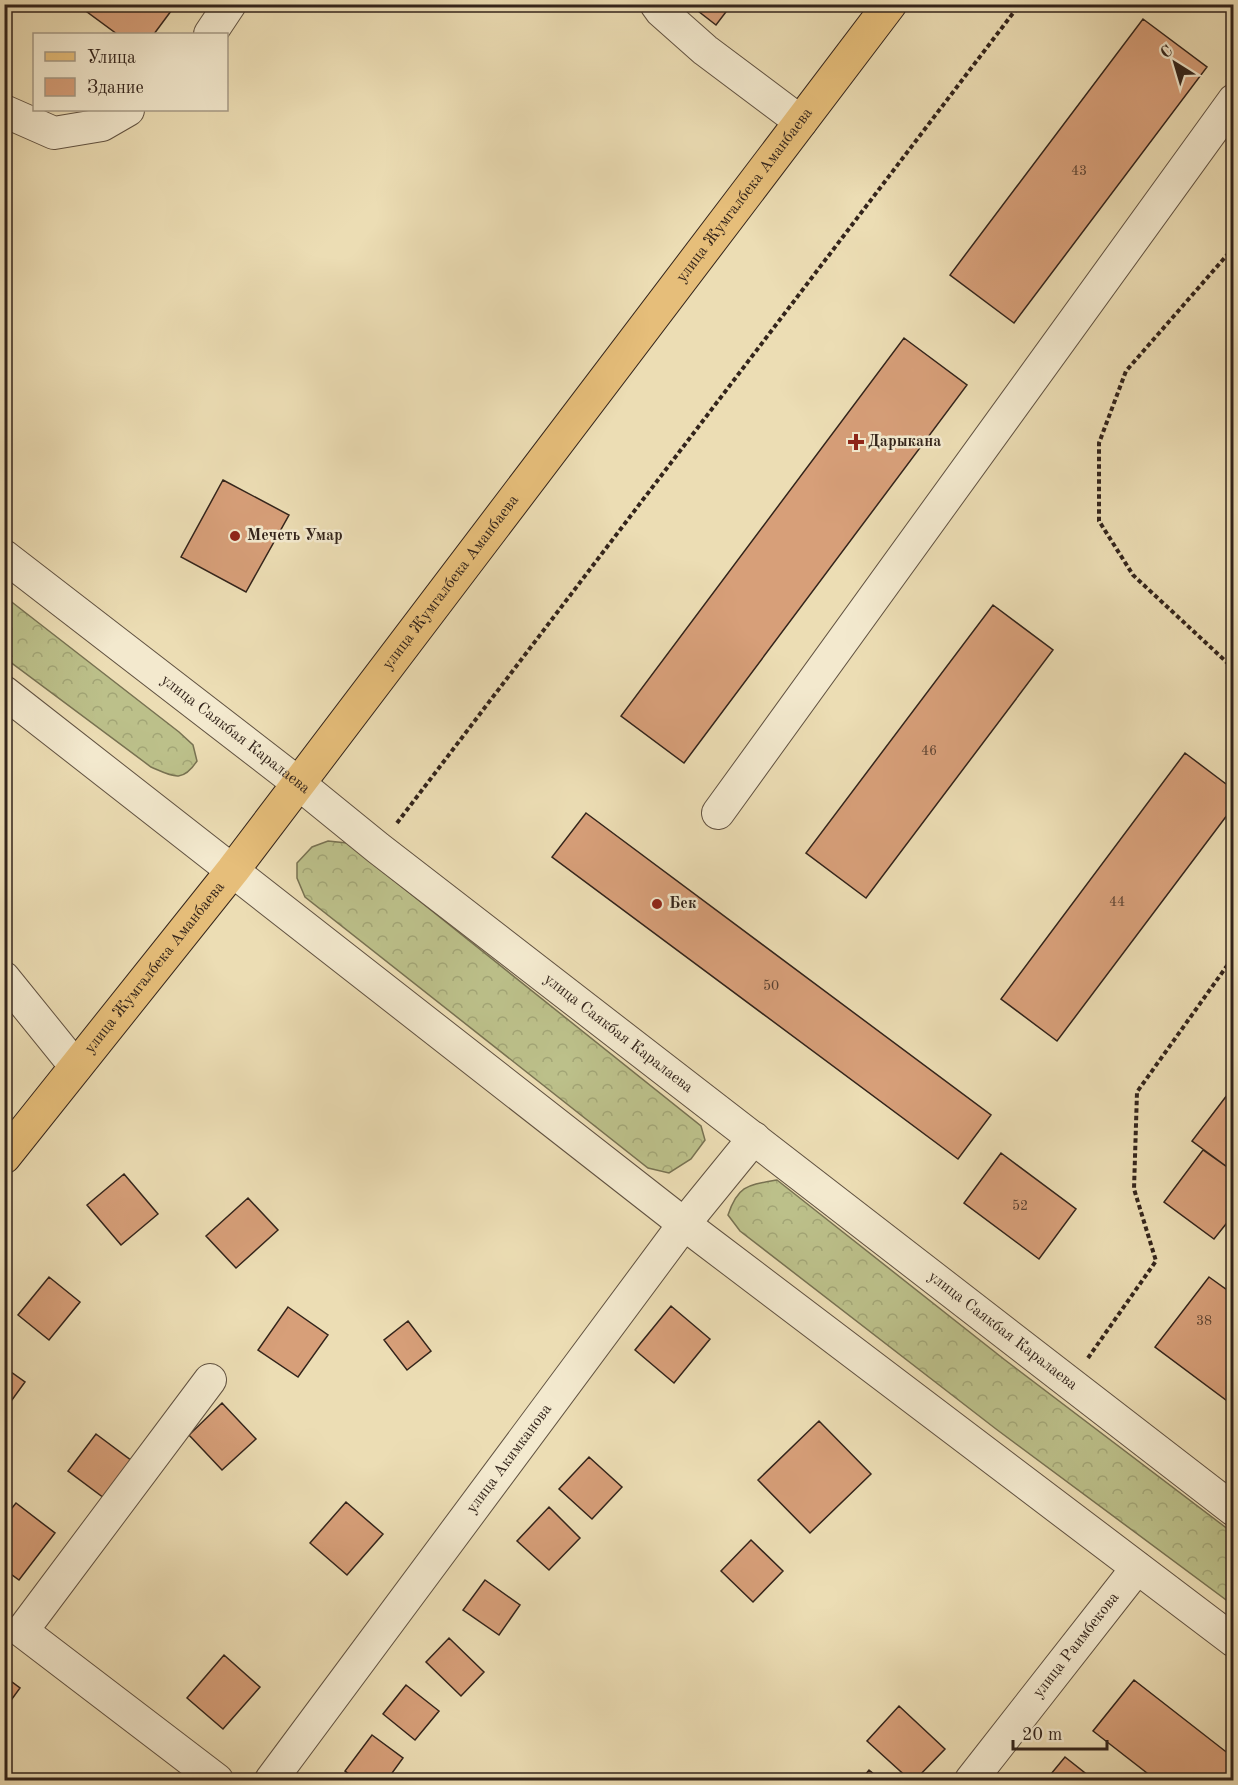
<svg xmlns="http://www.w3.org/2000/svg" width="1238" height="1785" viewBox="0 0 1238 1785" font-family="'Old Standard TT',serif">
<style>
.forest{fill:url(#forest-crowns);stroke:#787252;stroke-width:1.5}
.building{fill:#d79f79;stroke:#33241b;stroke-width:1.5}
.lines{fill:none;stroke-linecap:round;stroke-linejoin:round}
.minor-casing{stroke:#615241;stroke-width:34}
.major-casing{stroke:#33241b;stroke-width:35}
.path{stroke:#33241b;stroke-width:4;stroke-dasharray:4.5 3;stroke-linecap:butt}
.minor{stroke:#f3e9ce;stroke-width:32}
.major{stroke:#e6be7a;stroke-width:33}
.poi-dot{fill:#8f2418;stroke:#f3e9ce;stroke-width:2}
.labels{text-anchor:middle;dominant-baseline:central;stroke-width:5;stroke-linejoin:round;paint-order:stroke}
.number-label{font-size:14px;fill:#5c4332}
.street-label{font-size:16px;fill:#33241b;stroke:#f3e9ce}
.poi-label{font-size:16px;font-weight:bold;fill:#33241b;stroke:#f3e9ce;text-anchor:start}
</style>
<defs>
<pattern id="forest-crowns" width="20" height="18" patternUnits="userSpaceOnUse" patternTransform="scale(1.5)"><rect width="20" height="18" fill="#bcc08a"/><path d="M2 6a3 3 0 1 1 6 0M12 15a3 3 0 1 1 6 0" fill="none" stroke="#a2a576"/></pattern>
</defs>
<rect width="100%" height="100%" fill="#ecddb4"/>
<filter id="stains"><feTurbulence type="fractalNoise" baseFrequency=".00333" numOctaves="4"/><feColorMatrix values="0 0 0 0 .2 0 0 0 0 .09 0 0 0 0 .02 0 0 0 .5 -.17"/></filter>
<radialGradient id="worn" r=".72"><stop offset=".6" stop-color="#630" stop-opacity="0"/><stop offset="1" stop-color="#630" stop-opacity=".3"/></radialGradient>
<path class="forest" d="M 4,596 L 179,732 L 193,745 L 197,761 C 182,784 172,776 151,767 L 5,658 Z
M 328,841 L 347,843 L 701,1126 L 705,1140 L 691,1159 L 669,1173 L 648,1168 L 305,897 L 297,878 L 297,863 L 312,847 Z
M 777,1180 L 1005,1360 L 1233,1533 L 1233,1605 L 996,1429 L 740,1231 L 728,1215 C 738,1185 748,1185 777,1180 Z"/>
<path class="building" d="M 80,4 L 171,4 L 174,7 L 154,34 L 117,34 L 79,6 Z
M 689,4 L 732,4 L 716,25 Z
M 1143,19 L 1207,67 L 1014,323 L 950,275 Z
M 904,338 L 967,385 L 684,763 L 621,716 Z
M 223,480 L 289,515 L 246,592 L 181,557 Z
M 993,605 L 1053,650 L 866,898 L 806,853 Z
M 1185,753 L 1234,790 L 1234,806 L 1057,1041 L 1001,999 Z
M 586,813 L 991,1115 L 958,1159 L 552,857 Z
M 1234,1086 L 1234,1172 L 1192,1141 Z
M 1203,1150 L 1234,1172 L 1234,1214 L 1214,1239 L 1164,1202 Z
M 1001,1153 L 1076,1209 L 1039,1259 L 964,1203 Z
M 124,1174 L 158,1214 L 121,1245 L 87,1205 Z
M 248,1198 L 278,1230 L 236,1268 L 206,1236 Z
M 49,1277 L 80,1302 L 49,1340 L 18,1315 Z
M 1209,1277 L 1234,1295 L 1234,1406 L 1155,1347 Z
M 671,1306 L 710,1339 L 674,1383 L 635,1350 Z
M 288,1307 L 328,1335 L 298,1377 L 258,1350 Z
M 408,1321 L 431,1351 L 407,1370 L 384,1340 Z
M 4,1367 L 25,1382 L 4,1411 Z
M 222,1403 L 256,1439 L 222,1470 L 189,1435 Z
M 819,1421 L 871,1474 L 810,1533 L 758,1480 Z
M 96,1434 L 132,1461 L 104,1498 L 68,1471 Z
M 589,1457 L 622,1487 L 592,1519 L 559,1489 Z
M 346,1502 L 383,1534 L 347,1575 L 310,1543 Z
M 16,1503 L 55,1533 L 19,1580 L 4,1569 L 4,1518 Z
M 549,1507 L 580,1538 L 549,1570 L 517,1541 Z
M 751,1540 L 783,1571 L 753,1602 L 721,1571 Z
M 485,1580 L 520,1605 L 499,1635 L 463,1610 Z
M 449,1638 L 484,1672 L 461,1696 L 426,1662 Z
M 224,1655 L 260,1687 L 223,1729 L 187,1698 Z
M 4,1676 L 20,1688 L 4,1710 Z
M 1134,1680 L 1234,1758 L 1234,1780 L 1156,1780 L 1093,1731 Z
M 406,1685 L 439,1711 L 415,1740 L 383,1714 Z
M 899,1706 L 945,1749 L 915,1780 L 910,1780 L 867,1741 Z
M 372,1735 L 403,1758 L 387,1780 L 357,1780 L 345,1771 Z
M 1065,1757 L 1094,1780 L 1046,1780 Z
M 869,1770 L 881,1780 L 861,1780 Z"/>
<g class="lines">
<g class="minor-casing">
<g id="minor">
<path d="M 656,4 L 661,11 L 705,50 L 801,122"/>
<path d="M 210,34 L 230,4"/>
<path d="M 4,111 L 54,133 L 102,125 L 128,110"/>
<path id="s1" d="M 4,556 L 298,783 L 378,848 L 1234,1510"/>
<path d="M 4,692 L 684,1224 L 1234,1641"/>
<path d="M 718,813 L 1234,100"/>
<path d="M 4,978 L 76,1067"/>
<path d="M 210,1380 L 22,1631 L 217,1780"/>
<path id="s2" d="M 271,1780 L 684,1224 L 754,1138"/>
<path id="s3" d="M 971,1780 L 1137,1568"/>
</g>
</g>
<g class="major-casing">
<g id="major">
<path id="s4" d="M 4,1157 L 233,870 L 890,4"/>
</g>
</g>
<path class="path" d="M 1234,247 L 1126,371 L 1099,443 L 1099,521 L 1133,575 L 1234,669
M 397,823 L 1020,4
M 1088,1358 L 1156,1261 L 1134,1189 L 1137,1092 L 1234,956"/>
<use href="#minor" class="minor"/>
<use href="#major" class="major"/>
</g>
<g class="poi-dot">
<path d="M853 433h6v6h6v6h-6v6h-6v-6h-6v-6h6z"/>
<circle cx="235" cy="536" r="6"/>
<circle cx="657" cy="904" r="6"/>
</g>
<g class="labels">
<g class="number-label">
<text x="1079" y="171">43</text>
<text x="929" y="751">46</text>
<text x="1117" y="902">44</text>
<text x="771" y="986">50</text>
<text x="1020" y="1206">52</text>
<text x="1204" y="1321">38</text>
</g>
<g class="street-label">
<text stroke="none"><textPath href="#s4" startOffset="1214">улица Жумгалбека Аманбаева</textPath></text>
<text stroke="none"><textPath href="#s4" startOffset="728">улица Жумгалбека Аманбаева</textPath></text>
<text stroke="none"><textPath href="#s1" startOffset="292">улица Саякбая Каралаева</textPath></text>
<text stroke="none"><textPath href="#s4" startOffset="242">улица Жумгалбека Аманбаева</textPath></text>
<text stroke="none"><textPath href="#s1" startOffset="778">улица Саякбая Каралаева</textPath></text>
<text stroke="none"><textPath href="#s1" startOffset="1264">улица Саякбая Каралаева</textPath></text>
<text stroke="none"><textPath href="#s2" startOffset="400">улица Акимканова</textPath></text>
<text stroke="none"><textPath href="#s3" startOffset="171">улица Раимбекова</textPath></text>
</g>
<g class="poi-label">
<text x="868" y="442">Дарыкана</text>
<text x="247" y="536">Мечеть Умар</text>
<text x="669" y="904">Бек</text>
</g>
</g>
<rect width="1238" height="1785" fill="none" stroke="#ecddb4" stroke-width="24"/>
<rect x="6" y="6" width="1226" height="1773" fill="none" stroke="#33241b" stroke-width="3"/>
<rect x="12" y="12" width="1214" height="1761" fill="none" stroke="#33241b" stroke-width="1.5"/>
<rect x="33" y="33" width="195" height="78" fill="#f3e9ce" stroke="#a69a86" stroke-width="1.5"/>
<rect x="45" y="52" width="30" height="9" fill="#e6be7a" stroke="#a69a86" stroke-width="1.5"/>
<text x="87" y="63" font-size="18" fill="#33241b">Улица</text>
<rect x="45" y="78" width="30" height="18" fill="#d79f79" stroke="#a69a86" stroke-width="1.5"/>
<text x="87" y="93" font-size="18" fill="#33241b">Здание</text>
<g transform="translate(1175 63) rotate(323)" stroke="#f3e9ce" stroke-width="4.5" paint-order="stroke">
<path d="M0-4.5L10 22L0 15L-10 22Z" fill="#33241b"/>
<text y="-9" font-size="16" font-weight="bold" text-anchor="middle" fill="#33241b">С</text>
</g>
<path d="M1013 1740v9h94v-9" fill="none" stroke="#33241b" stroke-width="3"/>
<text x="1022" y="1740" font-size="18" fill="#33241b" stroke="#f3e9ce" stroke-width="4.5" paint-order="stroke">20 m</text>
<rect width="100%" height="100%" filter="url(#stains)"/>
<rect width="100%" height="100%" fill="url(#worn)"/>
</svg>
